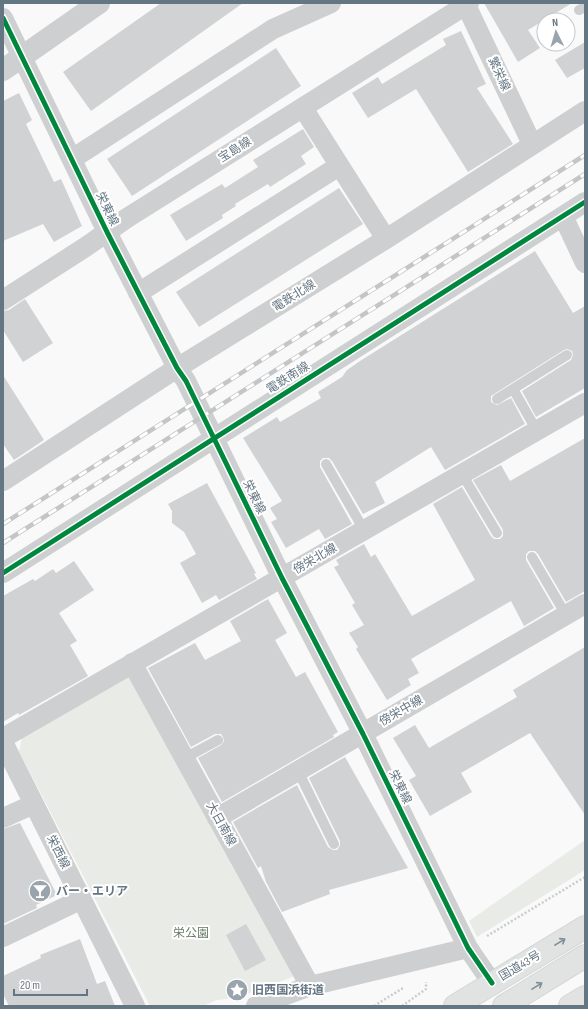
<svg xmlns="http://www.w3.org/2000/svg" width="588" height="1009" viewBox="0 0 588 1009" font-family="'Sofia Sans Condensed','Noto Sans JP',sans-serif">
<style>
.green{fill:#e8ebe6}
.building{fill:#d0d2d3}
.lines{fill:none;stroke-linecap:round;stroke-linejoin:round}
.trunk-casing{stroke:#d5d6d6;stroke-width:24}
.motorway-casing{stroke:#d5d6d6;stroke-width:24}
.path{stroke:#cbcccd;stroke-width:2.5;stroke-dasharray:2 2;stroke-linecap:butt}
.service{stroke:#cecfd0;stroke-width:10}
.minor{stroke:#cecfd0;stroke-width:20}
.tertiary{stroke:#cecfd0;stroke-width:22}
.trunk{stroke:#e1e2e2;stroke-width:22}
.motorway{stroke:#e1e2e2;stroke-width:22}
.rail-casing{stroke:#c3c5c6;stroke-width:4.5}
.rail{stroke:#fff;stroke-width:3;stroke-dasharray:9;stroke-linecap:butt}
.cycleway-casing{stroke:#fff;stroke-width:8}
.cycleway{stroke:#00873e;stroke-width:5}
.oneway{stroke:#7e8c96}
.labels{text-anchor:middle;dominant-baseline:central;stroke-width:4;stroke-linejoin:round;paint-order:stroke}
.street-label{font-size:12px;fill:#657683;stroke:#fff}
.poi-label{font-size:12px;font-weight:bold;fill:#657683;stroke:#fff;text-anchor:start}
.park-label{font-size:12px;fill:#687a64;stroke:#fff}
</style>
<rect width="100%" height="100%" fill="#f9f9f9"/>
<path class="green" d="M 131,674 L 295,976 L 236,998 L 217,1000 L 203,1006 L 150,1006 L 19,751 L 22,737 Z
M 585,840 L 585,870 L 477,937 L 469,921 Z"/>
<path class="building" d="M 161,3 L 243,3 L 91,111 L 63,72 Z
M 484,3 L 572,3 L 528,30 L 540,48 L 518,62 Z
M 461,31 L 486,84 L 477,88 L 513,144 L 468,172 L 416,89 L 368,118 L 352,93 L 378,77 L 382,84 L 446,45 L 443,39 Z
M 585,42 L 585,68 L 567,78 L 555,60 Z
M 276,48 L 301,86 L 132,196 L 107,159 Z
M 19,93 L 32,120 L 26,124 L 54,182 L 61,179 L 82,226 L 54,242 L 43,224 L 3,241 L 3,101 Z
M 303,129 L 314,147 L 301,156 L 306,164 L 270,187 L 268,184 L 235,204 L 236,206 L 222,215 L 223,218 L 186,241 L 170,215 L 222,184 L 225,188 L 258,167 L 253,160 Z
M 339,188 L 363,224 L 199,327 L 176,292 Z
M 535,251 L 573,313 L 585,306 L 585,388 L 536,417 L 522,391 L 571,360 L 573,355 L 572,351 L 567,349 L 564,350 L 491,396 L 491,402 L 497,405 L 511,398 L 525,424 L 445,470 L 431,447 L 375,482 L 385,503 L 363,514 L 332,461 L 329,458 L 323,458 L 320,461 L 320,467 L 352,524 L 325,539 L 319,529 L 286,548 L 271,522 L 277,519 L 270,508 L 282,501 L 243,438 L 277,417 L 280,422 L 321,398 L 318,392 L 342,377 L 347,370 L 360,361 Z
M 25,299 L 53,343 L 23,362 L 3,330 L 3,311 L 9,310 Z
M 3,375 L 44,440 L 14,460 L 3,444 Z
M 585,438 L 585,591 L 566,602 L 538,554 L 535,551 L 529,551 L 526,554 L 526,560 L 554,608 L 524,626 L 511,601 L 411,659 L 419,673 L 408,679 L 411,685 L 387,700 L 356,649 L 358,647 L 349,633 L 364,625 L 352,605 L 355,603 L 334,567 L 339,565 L 336,560 L 364,544 L 371,557 L 375,554 L 412,616 L 475,580 L 433,504 L 462,487 L 491,536 L 494,539 L 500,539 L 503,536 L 503,530 L 473,480 L 501,465 L 510,481 Z
M 207,483 L 256,573 L 254,574 L 257,579 L 219,600 L 216,595 L 202,603 L 180,563 L 196,554 L 184,532 L 172,523 L 172,511 L 168,504 Z
M 74,561 L 94,590 L 59,613 L 77,641 L 70,645 L 88,676 L 19,715 L 18,713 L 3,722 L 3,596 L 33,579 L 35,581 L 53,569 L 56,573 Z
M 268,599 L 287,633 L 275,640 L 296,677 L 305,672 L 338,732 L 333,735 L 334,737 L 222,802 L 198,758 L 221,745 L 224,741 L 223,737 L 221,734 L 215,734 L 191,747 L 148,668 L 195,643 L 205,660 L 241,641 L 230,621 Z
M 585,647 L 585,815 L 530,733 L 461,773 L 472,792 L 430,816 L 409,780 L 416,776 L 393,738 L 415,725 L 429,748 L 517,697 L 513,690 Z
M 345,757 L 408,868 L 329,890 L 330,894 L 282,912 L 266,882 L 261,866 L 258,868 L 233,822 L 297,785 L 328,847 L 333,850 L 337,850 L 340,845 L 340,841 L 309,778 Z
M 20,823 L 57,895 L 36,905 L 37,908 L 3,924 L 3,829 Z
M 246,924 L 266,960 L 245,971 L 226,935 Z
M 80,939 L 97,984 L 105,981 L 115,1006 L 9,1006 L 3,994 L 3,976 L 41,958 L 40,955 Z"/>
<g class="lines">
<g class="trunk-casing">
<path id="trunk" d="M 455,1006 L 585,927"/>
</g>
<g class="motorway-casing">
<path id="motorway" d="M 504,1006 L 585,956
M 570,1006 L 585,997"/>
</g>
<path class="path" d="M 487,936 L 585,877
M 374,1006 L 403,988
M 402,1006 L 426,989 L 426,982"/>
<path class="service" d="M 579,10 L 585,7
M 513,389 L 537,431
M 497,399 L 567,355
M 326,464 L 364,530
M 462,474 L 497,533
M 532,557 L 566,615
M 185,758 L 218,740
M 298,771 L 334,844"/>
<path class="minor" d="M 465,3 L 532,144
M 3,18 L 107,232 L 177,368 L 186,381 L 282,578 L 363,734 L 468,948 L 492,983
M 303,108 L 386,239
M 72,159 L 273,29 L 331,3
M 563,216 L 585,263
M 138,293 L 339,166
M 3,300 L 87,246 L 127,218 L 469,3
M 3,481 L 177,368 L 386,239 L 585,111
M 3,573 L 585,202
M 132,663 L 310,986
M 3,738 L 585,403
M 3,742 L 135,1006
M 3,818 L 34,804
M 217,818 L 585,604
M 3,937 L 82,899
M 256,1006 L 310,986 L 468,948"/>
<path class="tertiary" d="M 3,70 L 99,3"/>
<use href="#trunk" class="trunk"/>
<use href="#motorway" class="motorway"/>
<g class="rail-casing">
<path id="rail" d="M 3,524 L 585,155
M 3,543 L 585,174"/>
</g>
<use href="#rail" class="rail"/>
<g class="cycleway-casing">
<path id="cycleway" d="M 3,18 L 107,232 L 177,368 L 186,381 L 282,578 L 363,734 L 468,948 L 492,983
M 3,573 L 585,202"/>
</g>
<use href="#cycleway" class="cycleway"/>
</g>
<defs><path id="oneway-shaft" d="M-6 0H5M1.5-3L5.5 0L1.5 3" fill="none" stroke-width="1.6" stroke-linecap="round" stroke-linejoin="round"/></defs>
<g class="oneway">
<use href="#oneway-shaft" transform="translate(560 942) rotate(-31)"/>
<use href="#oneway-shaft" transform="translate(537 986) rotate(-32)"/>
</g>
<defs>
<g id="bar-disc" transform="scale(1.15)"><circle r="9.5" fill="#99a4ac" stroke="#fff"/><path d="M-6-5H6L.8 .8V4.5H3.5V6h-7V4.5H-.8V.8Z" fill="#fff"/></g>
<g id="sight-disc" transform="scale(1.15)"><circle r="9.5" fill="#99a4ac" stroke="#fff"/><path d="M0-6L1.8-2.2L6-1.7L2.9 1.2L3.7 5.4L0 3.3L-3.7 5.4L-2.9 1.2L-6-1.7L-1.8-2.2Z" fill="#fff"/></g>
</defs>
<g fill-rule="evenodd">
<use href="#bar-disc" x="40" y="891"/>
<use href="#sight-disc" x="237" y="990"/>
</g>
<g class="labels">
<g class="street-label">
<text transform="translate(499 74) rotate(65)">繁栄線</text>
<text transform="translate(235 150) rotate(-32)">宝島線</text>
<text transform="translate(107 209) rotate(64)">栄東線</text>
<text transform="translate(294 296) rotate(-32)">電鉄北線</text>
<text transform="translate(288 378) rotate(-32)">電鉄南線</text>
<text transform="translate(254 497) rotate(64)">栄東線</text>
<text transform="translate(315 559) rotate(-30)">傍栄北線</text>
<text transform="translate(401 711) rotate(-30)">傍栄中線</text>
<text transform="translate(400 787) rotate(64)">栄東線</text>
<text transform="translate(221 824) rotate(61)">大日南線</text>
<text transform="translate(58 852) rotate(63)">栄西線</text>
<text transform="translate(520 966) rotate(-31)">国道43号</text>
</g>
<g class="poi-label">
<text x="56" y="891">バー・エリア</text>
<text x="252" y="990">旧西国浜街道</text>
</g>
<g class="park-label">
<text x="191" y="933">栄公園</text>
</g>
</g>
<rect width="588" height="1009" fill="none" stroke="#657683" stroke-width="8"/>
<g transform="translate(556 32) rotate(355)"><circle r="19" fill="#ffffff" stroke="#c1c8cd"/>
<path d="M0-3L7 15L0 10L-7 15Z" fill="#99a4ac"/>
<text y="-6" font-size="11" font-weight="bold" text-anchor="middle" fill="#657683">N</text>
</g>
<path d="M14 989v6h73v-6" fill="none" stroke="#657683" stroke-width="2"/>
<text x="20" y="989" font-size="12" fill="#657683" stroke="#ffffff" stroke-width="3" paint-order="stroke">20 m</text>
</svg>
